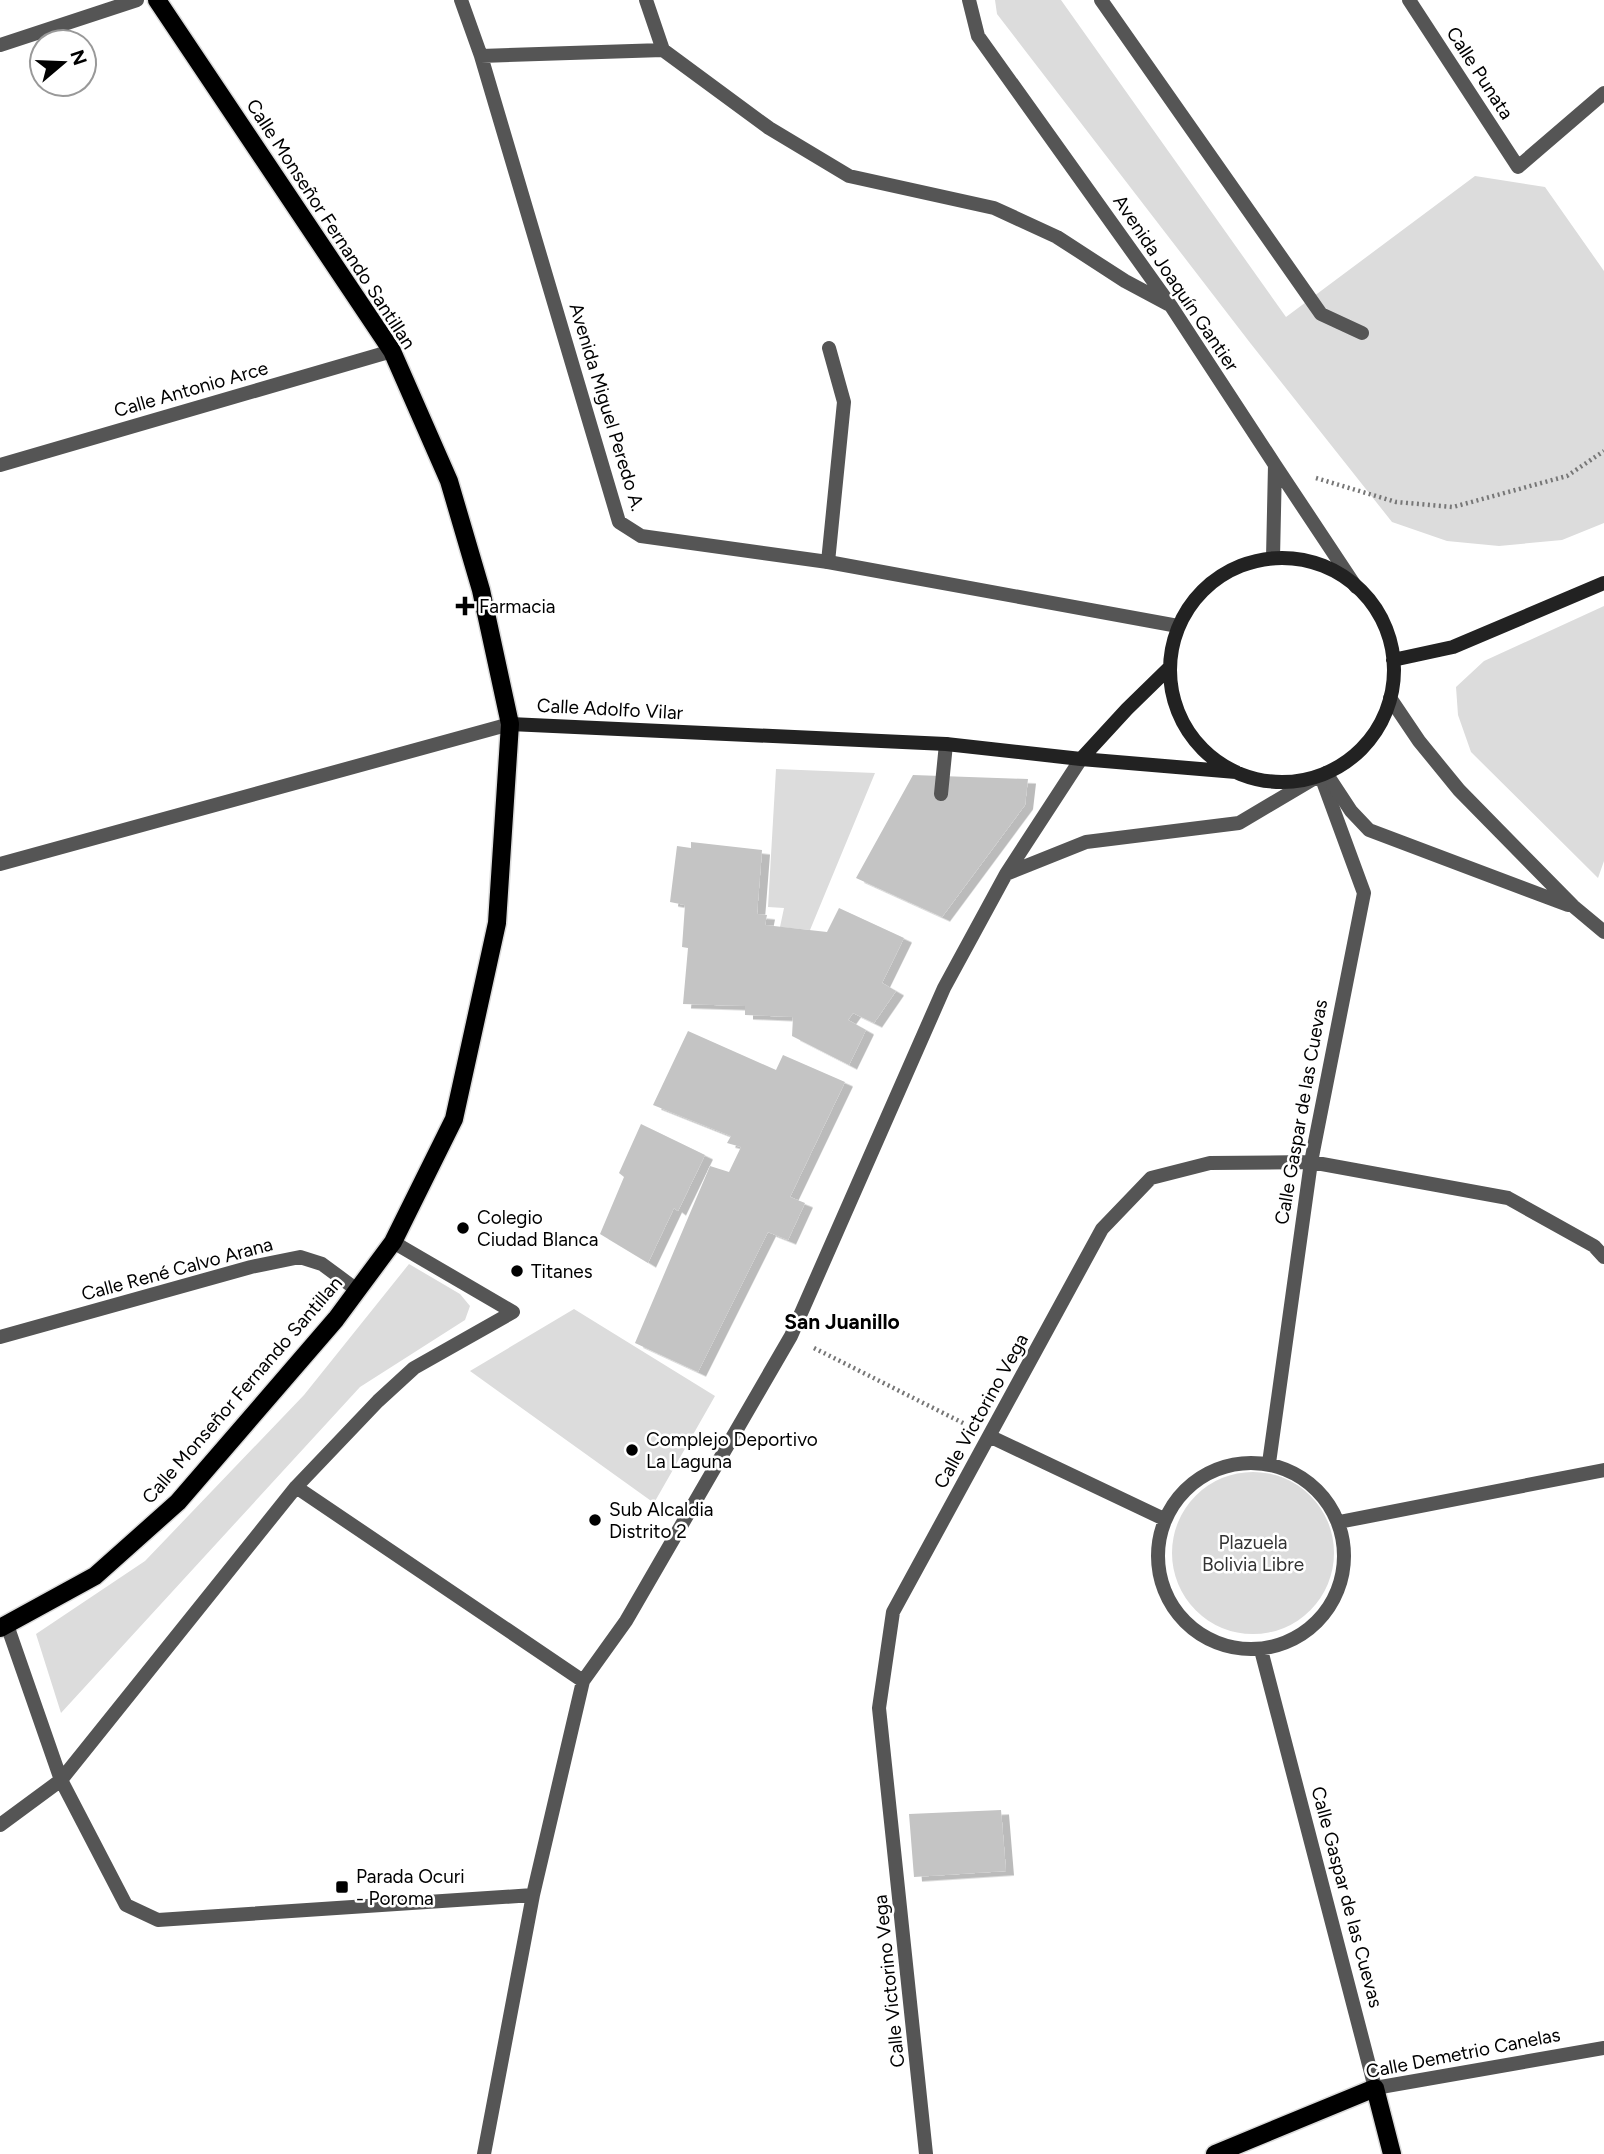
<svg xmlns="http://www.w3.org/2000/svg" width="1604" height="2154" viewBox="0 0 1604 2154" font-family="Figtree,sans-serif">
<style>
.green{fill:#dcdcdc}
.building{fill:#c4c4c4;filter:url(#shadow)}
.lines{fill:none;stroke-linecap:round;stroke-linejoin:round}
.primary-casing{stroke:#dbdbdb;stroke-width:21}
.path{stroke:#777;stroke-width:4.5;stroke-dasharray:2 3.5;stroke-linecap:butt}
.service{stroke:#555;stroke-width:14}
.minor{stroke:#555;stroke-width:14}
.tertiary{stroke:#555;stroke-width:14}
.secondary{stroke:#222;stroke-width:14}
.primary{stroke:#000;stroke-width:18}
.poi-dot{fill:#000;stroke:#fff;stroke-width:2.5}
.labels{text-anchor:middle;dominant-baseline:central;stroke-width:5;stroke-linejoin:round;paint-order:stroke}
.street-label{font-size:19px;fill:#000;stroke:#fff}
.poi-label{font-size:19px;fill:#000;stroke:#fff;text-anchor:start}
.park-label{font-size:19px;fill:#333;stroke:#fff}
.neighbourhood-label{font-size:21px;font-weight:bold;fill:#000;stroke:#fff}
</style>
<defs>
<filter id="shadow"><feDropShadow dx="8" dy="4.5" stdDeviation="0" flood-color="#0004"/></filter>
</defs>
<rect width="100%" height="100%" fill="#fff"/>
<path class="green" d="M 995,0 L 1061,0 L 1286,317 L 1475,176 L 1545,187 L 1604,271 L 1604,523 L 1562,540 L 1499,546 L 1447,541 L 1392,522 L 1251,344 L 997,14 Z
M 1604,606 L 1604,861 L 1598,878 L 1471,752 L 1458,715 L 1456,687 L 1484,661 Z
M 776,769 L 875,773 L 810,930 L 780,927 L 784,908 L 768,907 Z
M 409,1264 L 460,1294 L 470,1306 L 465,1320 L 360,1387 L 61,1713 L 36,1634 L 145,1561 L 304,1395 Z
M 574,1309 L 715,1396 L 654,1503 L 470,1371 Z
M1172 1553a81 81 0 1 1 162 0a81 81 0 1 1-162 0Z"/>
<path class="building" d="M 913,775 L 1028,779 L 1025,805 L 942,917 L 856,878 Z
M 691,842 L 762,850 L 757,914 L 767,915 L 765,925 L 827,932 L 839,908 L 904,938 L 882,983 L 896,991 L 874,1023 L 853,1013 L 848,1020 L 866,1030 L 849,1065 L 792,1036 L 793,1017 L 745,1015 L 745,1006 L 683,1004 L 688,948 L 682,947 L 685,905 L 670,902 L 677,846 L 691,848 Z
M 688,1031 L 776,1070 L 783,1055 L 845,1082 L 790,1197 L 805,1203 L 788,1240 L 768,1232 L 698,1372 L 635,1343 L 710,1166 L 729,1172 L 741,1147 L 727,1143 L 731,1136 L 653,1105 Z
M 641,1124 L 705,1155 L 678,1211 L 674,1208 L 648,1263 L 600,1234 L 624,1177 L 619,1173 Z
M 1001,1810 L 1006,1871 L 914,1877 L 909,1814 Z"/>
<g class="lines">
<g class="primary-casing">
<path id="primary" d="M 0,1628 L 95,1576 L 178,1502 L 336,1319 L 393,1242 L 454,1119 L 497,923 L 510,724 L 481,590 L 449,481 L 392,351 L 157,0
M 1215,2154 L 1375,2088 L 1392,2154"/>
</g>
<path class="path" d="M 1316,478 L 1396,502 L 1453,507 L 1567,476 L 1604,451
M 814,1348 L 965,1424"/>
<path class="service" d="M 828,562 L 844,402 L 829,348
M 941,794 L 946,744"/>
<path class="minor" d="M 461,0 L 481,56 L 619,522 L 641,536 L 828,562 L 1178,626
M 646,0 L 663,50 L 769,128 L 849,176 L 994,208 L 1057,237 L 1125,281 L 1168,304
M 969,0 L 978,36 L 1171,306 L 1275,465 L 1356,587
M 1101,0 L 1321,314 L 1362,333
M 1409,0 L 1518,167 L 1604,93
M 0,45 L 137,0
M 481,56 L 663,50
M 0,465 L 392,351
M 1273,558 L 1275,465
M 0,864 L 510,724
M 1006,874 L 1086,842 L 1239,823 L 1315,778
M 0,1337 L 251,1267 L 300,1257 L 322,1264 L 357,1290
M 989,1436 L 1164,1519
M1158 1556a93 93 0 1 1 186 0a93 93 0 1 1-186 0Z
M 1269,1463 L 1311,1162 L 1364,893 L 1321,776
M 296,1487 L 378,1401 L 414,1368 L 513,1312 L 393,1242
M 1339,1522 L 1604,1470
M 7,1625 L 61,1780 L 126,1905 L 158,1920 L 533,1895
M 1261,1650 L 1375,2088 L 1604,2048
M 0,1825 L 61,1780 L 296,1487 L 583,1681
M 484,2154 L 533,1895 L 583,1681 L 626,1621 L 791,1336 L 944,988 L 1006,874 L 1081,759
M 926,2154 L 879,1708 L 893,1612 L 1102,1229 L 1151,1178 L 1210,1163 L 1311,1162 L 1508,1198 L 1594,1246 L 1604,1257"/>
<path class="tertiary" d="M 1390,698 L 1419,741 L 1459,790 L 1573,906 L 1604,932
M 1326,773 L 1351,811 L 1369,830 L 1568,905"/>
<path class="secondary" d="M1170 670a112 112 0 1 1 224 0a112 112 0 1 1-224 0Z
M 1393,660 L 1453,647 L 1604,583
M 510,724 L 946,744 L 1081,759 L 1236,772
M 1081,759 L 1127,709 L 1169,668"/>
<use href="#primary" class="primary"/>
</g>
<g class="poi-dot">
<path d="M461.5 595.5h7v7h7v7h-7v7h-7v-7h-7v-7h7z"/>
<circle cx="463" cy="1228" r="7"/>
<circle cx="517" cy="1271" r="7"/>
<circle cx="632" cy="1450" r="7"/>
<circle cx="595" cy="1520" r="7"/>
<rect x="335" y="1880" width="14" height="14" rx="3.5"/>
</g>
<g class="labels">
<g class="street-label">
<text transform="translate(1480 73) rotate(57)">Calle Punata</text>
<text transform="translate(331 224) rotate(57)">Calle Monseñor Fernando Santillan</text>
<text transform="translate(1176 283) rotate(56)">Avenida Joaquín Gantier</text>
<text transform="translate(191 389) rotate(-16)">Calle Antonio Arce</text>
<text transform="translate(607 407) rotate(73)">Avenida Miguel Peredo A.</text>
<text transform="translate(610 709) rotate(3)">Calle Adolfo Vilar</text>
<text transform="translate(1301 1112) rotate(-80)">Calle Gaspar de las Cuevas</text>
<text transform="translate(177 1269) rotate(-15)">Calle René Calvo Arana</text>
<text transform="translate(242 1390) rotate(-49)">Calle Monseñor Fernando Santillan</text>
<text transform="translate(981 1411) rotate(-61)">Calle Victorino Vega</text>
<text transform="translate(1347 1897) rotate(75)">Calle Gaspar de las Cuevas</text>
<text transform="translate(889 1981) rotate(-96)">Calle Victorino Vega</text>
<text transform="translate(1463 2053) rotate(-11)">Calle Demetrio Canelas</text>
</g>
<g class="poi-label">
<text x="479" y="606">Farmacia</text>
<text x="477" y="1217">Colegio<tspan x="477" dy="22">Ciudad Blanca</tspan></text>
<text x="531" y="1271">Titanes</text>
<text x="646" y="1439">Complejo Deportivo<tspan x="646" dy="22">La Laguna</tspan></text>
<text x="609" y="1509">Sub Alcaldia<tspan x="609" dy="22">Distrito 2</tspan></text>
<text x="356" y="1876">Parada Ocuri<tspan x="356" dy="22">- Poroma</tspan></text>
</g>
<g class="park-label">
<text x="1253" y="1542">Plazuela<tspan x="1253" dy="22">Bolivia Libre</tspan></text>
</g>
<g class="neighbourhood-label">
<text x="842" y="1321">San Juanillo</text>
</g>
</g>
<g transform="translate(63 63) rotate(71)"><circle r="33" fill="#ffffff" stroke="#999999" stroke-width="2"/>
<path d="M0-5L12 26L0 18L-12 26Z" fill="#000000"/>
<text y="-10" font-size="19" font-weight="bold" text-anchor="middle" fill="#000000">N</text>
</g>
</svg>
